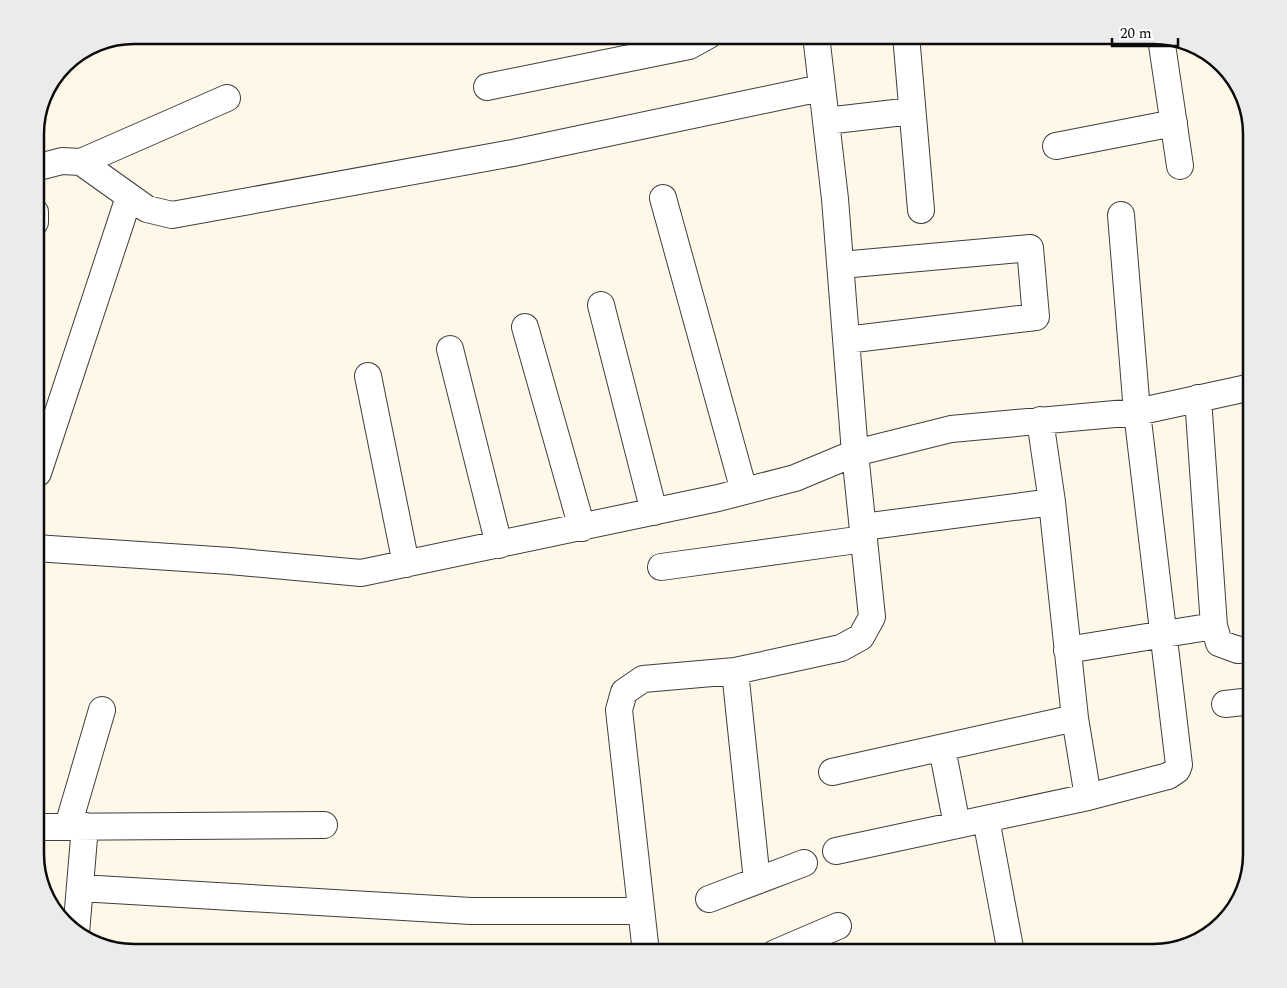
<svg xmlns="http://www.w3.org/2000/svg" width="1287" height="988" viewBox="0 0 1287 988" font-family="Spectral,serif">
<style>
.green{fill:#d4e9b3}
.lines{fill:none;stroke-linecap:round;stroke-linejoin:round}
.minor-casing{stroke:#3e3e3e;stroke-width:28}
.minor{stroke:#fff;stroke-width:26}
.rim{fill:none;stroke:#0b0b0b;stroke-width:2.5}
</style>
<rect width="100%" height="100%" fill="#fff8e8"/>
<path class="green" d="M 1239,86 L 1242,90 L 1252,134 L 1252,169 Z"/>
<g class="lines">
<g class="minor-casing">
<path id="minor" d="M 816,35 L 835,199 L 855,453 L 951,429 L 1137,412 L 1252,387
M 906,35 L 921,210
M 1161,38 L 1180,166
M 487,87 L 689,46 L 709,35
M 826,121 L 912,111
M 1056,146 L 1174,123
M 81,162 L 227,98
M 35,168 L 62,161 L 81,162 L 147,209 L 172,215 L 513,153 L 821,88
M 663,198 L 744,491
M 35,222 L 35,212
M 841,265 L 1030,248 L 1036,317 L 846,340
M 601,305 L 654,512
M 525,327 L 582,528
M 450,349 L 499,545
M 368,376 L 406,564
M 1198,398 L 1214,626 L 1219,643 L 1238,650 L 1252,649
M 38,473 L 129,197
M 863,527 L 1052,502
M 35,548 L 230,561 L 361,573 L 718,498 L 795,478 L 855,453 L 872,617 L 861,637 L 841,648 L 735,671 L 643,679 L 624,692 L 619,710 L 646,953
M 661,567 L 864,539
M 1067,650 L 1214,626
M 735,671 L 757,881
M 1225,704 L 1252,701
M 942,748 L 957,825
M 832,772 L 1075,718 L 1052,502 L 1040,420
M 1088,797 L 1168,776 L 1177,770 L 1179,765 L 1137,412 L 1121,215
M 986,819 L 1011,953
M 68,826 L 102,710
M 35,827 L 324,825
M 836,851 L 1088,797 L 1075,718
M 80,888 L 471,911 L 641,911
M 709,899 L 804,863
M 76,933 L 85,826
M 775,953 L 838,926"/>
</g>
<use href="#minor" class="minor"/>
</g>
<path d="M0 0H1287V988H0ZM134 44H1153A90 90 0 0 1 1243 134V854A90 90 0 0 1 1153 944H134A90 90 0 0 1 44 854V134A90 90 0 0 1 134 44Z" fill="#ebebeb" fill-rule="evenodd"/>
<path class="rim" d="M134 44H1153A90 90 0 0 1 1243 134V854A90 90 0 0 1 1153 944H134A90 90 0 0 1 44 854V134A90 90 0 0 1 134 44Z"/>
<path d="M1112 38v8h66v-8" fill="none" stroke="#0b0b0b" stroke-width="2.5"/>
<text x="1120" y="38" font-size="15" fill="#0b0b0b" stroke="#ffffff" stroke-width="4" paint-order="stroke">20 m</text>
</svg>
